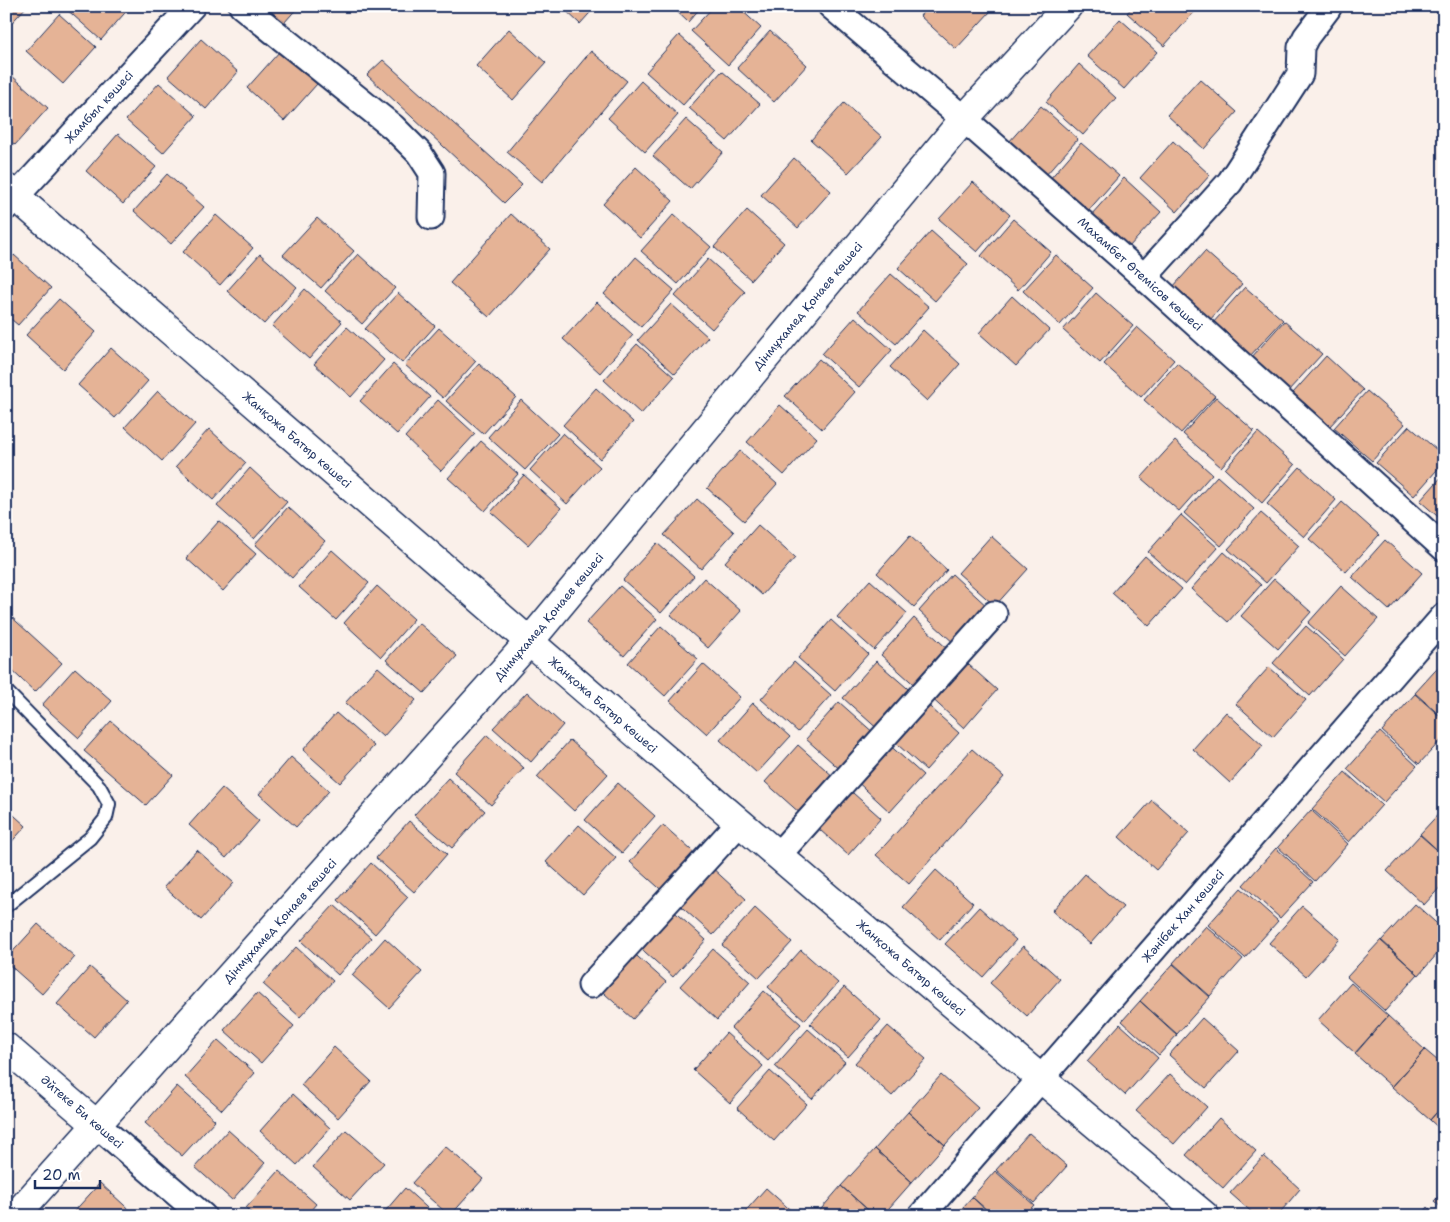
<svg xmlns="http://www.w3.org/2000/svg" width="1450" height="1222" viewBox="0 0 1450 1222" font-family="'Shantell Sans',sans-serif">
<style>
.building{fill:#e5b396;stroke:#1b2f5e}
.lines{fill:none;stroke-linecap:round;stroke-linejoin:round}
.lane-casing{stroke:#1b2f5e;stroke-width:16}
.street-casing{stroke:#1b2f5e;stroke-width:29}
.secondary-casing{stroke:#1b2f5e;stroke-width:31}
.lane{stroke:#fff;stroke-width:12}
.street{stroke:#fff;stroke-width:25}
.secondary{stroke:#fff;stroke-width:28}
.labels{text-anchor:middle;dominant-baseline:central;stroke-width:4.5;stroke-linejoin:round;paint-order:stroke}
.street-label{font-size:12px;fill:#1b2f5e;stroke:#fff}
</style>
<rect width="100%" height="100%" fill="#faf0ea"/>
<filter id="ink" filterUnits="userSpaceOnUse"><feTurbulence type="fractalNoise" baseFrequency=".02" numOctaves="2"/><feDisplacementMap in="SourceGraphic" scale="10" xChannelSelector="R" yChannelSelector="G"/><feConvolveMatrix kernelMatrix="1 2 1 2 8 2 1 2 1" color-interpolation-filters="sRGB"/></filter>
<g filter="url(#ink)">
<path class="building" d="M 6,6 L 27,6 L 6,29 Z
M 65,6 L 131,6 L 101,40 L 64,7 Z
M 265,6 L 299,6 L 284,23 Z
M 561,6 L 596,6 L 580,24 Z
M 671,6 L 702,6 L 688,22 Z
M 714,6 L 737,6 L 761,28 L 728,65 L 691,31 Z
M 928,6 L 983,6 L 990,12 L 956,49 L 920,16 Z
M 1133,6 L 1194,6 L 1197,9 L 1164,46 L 1127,13 Z
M 59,14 L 96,47 L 63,84 L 26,51 Z
M 1120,19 L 1157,52 L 1124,89 L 1087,56 Z
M 509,29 L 546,63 L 513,100 L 476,66 Z
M 770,31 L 807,65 L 774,102 L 737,68 Z
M 679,35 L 716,68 L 683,105 L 646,72 Z
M 201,39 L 238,72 L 206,109 L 168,76 Z
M 280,51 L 317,84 L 284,121 L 247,88 Z
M 591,51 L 627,81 L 542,182 L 507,152 Z
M 383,60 L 522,185 L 504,203 L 367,75 Z
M 1079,64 L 1116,98 L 1083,135 L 1046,102 Z
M 722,71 L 760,104 L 727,141 L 689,108 Z
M 11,75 L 48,108 L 15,145 L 6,137 L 6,80 Z
M 1200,79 L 1237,112 L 1204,149 L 1167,115 Z
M 641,81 L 678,115 L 645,152 L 608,118 Z
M 159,83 L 196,116 L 163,153 L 126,120 Z
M 844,103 L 882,137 L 848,173 L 811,140 Z
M 1041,106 L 1078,139 L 1045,176 L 1008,143 Z
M 686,119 L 723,152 L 690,189 L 653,156 Z
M 118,134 L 156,167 L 123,204 L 86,171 Z
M 1173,141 L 1210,175 L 1177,212 L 1140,178 Z
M 1081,143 L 1119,176 L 1086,213 L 1049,180 Z
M 794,158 L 831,191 L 798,228 L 761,195 Z
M 636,167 L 673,201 L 640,238 L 603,204 Z
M 167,174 L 204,207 L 171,244 L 134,211 Z
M 1124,178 L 1161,212 L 1128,248 L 1091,215 Z
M 973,182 L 1010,215 L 977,252 L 939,219 Z
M 747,210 L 784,243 L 751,280 L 714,247 Z
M 511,214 L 550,249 L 489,317 L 450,283 Z
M 674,214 L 711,247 L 678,284 L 641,251 Z
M 216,215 L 253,248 L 220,285 L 183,252 Z
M 317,218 L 354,251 L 321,288 L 283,255 Z
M 1013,219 L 1051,252 L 1018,290 L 981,256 Z
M 931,231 L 968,264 L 935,301 L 898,268 Z
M 1205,251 L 1242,284 L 1209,321 L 1172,288 Z
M 260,254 L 297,287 L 264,324 L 227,291 Z
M 358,254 L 395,288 L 362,324 L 325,291 Z
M 14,255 L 51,288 L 18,325 L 6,315 L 6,264 Z
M 1056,255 L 1093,288 L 1060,325 L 1023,291 Z
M 636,257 L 674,290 L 641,327 L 604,294 Z
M 708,259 L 745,292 L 712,329 L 675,296 Z
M 891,274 L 929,307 L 896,344 L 858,311 Z
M 1245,287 L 1283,320 L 1249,357 L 1212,324 Z
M 305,289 L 342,322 L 309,359 L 272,326 Z
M 398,293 L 435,326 L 402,363 L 365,329 Z
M 1096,293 L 1133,326 L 1100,363 L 1063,330 Z
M 1012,296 L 1049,330 L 1016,366 L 979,333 Z
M 59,299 L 96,332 L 63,369 L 26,335 Z
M 597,302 L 633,335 L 600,373 L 563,339 Z
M 671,304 L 708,337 L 675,374 L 638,340 Z
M 855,317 L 892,350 L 859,387 L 822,354 Z
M 1284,321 L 1322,354 L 1288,391 L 1251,358 Z
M 347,327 L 384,360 L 351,397 L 314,364 Z
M 1137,327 L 1174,360 L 1141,397 L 1104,364 Z
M 439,328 L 476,361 L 443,398 L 405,365 Z
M 923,330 L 960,364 L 927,401 L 890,367 Z
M 637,344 L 674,377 L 641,414 L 604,380 Z
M 111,348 L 148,381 L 115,418 L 78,385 Z
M 1326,356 L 1363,390 L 1330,426 L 1293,393 Z
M 819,359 L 855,392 L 822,429 L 785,396 Z
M 1177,363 L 1215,396 L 1181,433 L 1144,400 Z
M 393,364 L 430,397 L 397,434 L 360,401 Z
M 479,364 L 516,397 L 483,434 L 446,401 Z
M 596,388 L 633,422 L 600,459 L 563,425 Z
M 158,391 L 195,424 L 162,461 L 125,427 Z
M 1367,391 L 1405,424 L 1372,461 L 1334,428 Z
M 1216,397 L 1254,431 L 1221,467 L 1183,434 Z
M 438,400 L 475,434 L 441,471 L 405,437 Z
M 521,400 L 558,434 L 525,470 L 488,437 Z
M 780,405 L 817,438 L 784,475 L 747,442 Z
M 1409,426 L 1444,456 L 1444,462 L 1414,496 L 1376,463 Z
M 209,429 L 246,463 L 213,500 L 176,466 Z
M 1258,432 L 1295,465 L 1262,503 L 1225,469 Z
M 563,433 L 600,467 L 567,504 L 530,470 Z
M 481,441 L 518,474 L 485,511 L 448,478 Z
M 1175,441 L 1212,474 L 1179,511 L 1141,478 Z
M 740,451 L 777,484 L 744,521 L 707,488 Z
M 1300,467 L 1336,500 L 1304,537 L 1267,504 Z
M 250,468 L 287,502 L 254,539 L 217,506 Z
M 1444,474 L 1444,522 L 1420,501 Z
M 524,475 L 561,508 L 528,545 L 491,512 Z
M 1217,476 L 1254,509 L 1221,546 L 1184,513 Z
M 697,499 L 734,532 L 701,569 L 664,535 Z
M 1342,502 L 1379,535 L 1346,572 L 1309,539 Z
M 288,507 L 325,541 L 292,578 L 255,544 Z
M 1261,513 L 1299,546 L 1266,583 L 1228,549 Z
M 1181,515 L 1218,548 L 1185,585 L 1148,552 Z
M 219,521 L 256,554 L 223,591 L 186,558 Z
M 758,525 L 795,558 L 762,595 L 725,562 Z
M 910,536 L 947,570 L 914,607 L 877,573 Z
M 991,536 L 1028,569 L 995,606 L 958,573 Z
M 1385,540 L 1422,573 L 1389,610 L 1352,577 Z
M 657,543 L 694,576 L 661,613 L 623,580 Z
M 332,550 L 369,583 L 336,620 L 299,587 Z
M 1224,552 L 1261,585 L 1228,622 L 1191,589 Z
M 1145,556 L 1182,589 L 1149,626 L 1112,593 Z
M 952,574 L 989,608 L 956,645 L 919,611 Z
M 704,578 L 741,611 L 708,648 L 671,615 Z
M 1274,579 L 1311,612 L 1278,649 L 1241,616 Z
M 870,580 L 907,613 L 874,650 L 837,617 Z
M 377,586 L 414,619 L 381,657 L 344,623 Z
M 620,586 L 657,619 L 624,656 L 586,623 Z
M 1341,586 L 1378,619 L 1345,656 L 1308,623 Z
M 6,612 L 62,663 L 35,692 L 6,665 Z
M 914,618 L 951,652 L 919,689 L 881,655 Z
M 831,620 L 868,654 L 835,691 L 798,658 Z
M 419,623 L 457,656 L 424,693 L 386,660 Z
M 661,626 L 698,659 L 665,696 L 628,663 Z
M 1306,626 L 1343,659 L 1310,696 L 1273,663 Z
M 960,657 L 997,690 L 964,728 L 927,694 Z
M 876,661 L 914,694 L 880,731 L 843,698 Z
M 1444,661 L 1444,719 L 1415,693 Z
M 794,662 L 831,695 L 798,732 L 761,699 Z
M 703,664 L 740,697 L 707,734 L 670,701 Z
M 378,667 L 416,700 L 383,737 L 345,703 Z
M 1269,667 L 1306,700 L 1273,737 L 1236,704 Z
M 75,668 L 112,701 L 79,738 L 42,705 Z
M 527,692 L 563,725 L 531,762 L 493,728 Z
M 1415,694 L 1444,720 L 1444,737 L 1419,764 L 1382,731 Z
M 922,700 L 959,733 L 926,770 L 889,737 Z
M 839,702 L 876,735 L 843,772 L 806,739 Z
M 753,703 L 790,737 L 757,773 L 720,740 Z
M 1226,712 L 1263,746 L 1230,783 L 1193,749 Z
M 336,713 L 374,746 L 340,783 L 303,750 Z
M 111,721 L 173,775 L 146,805 L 84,751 Z
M 1380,732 L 1417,766 L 1384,802 L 1347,769 Z
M 487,735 L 524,768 L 491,805 L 454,772 Z
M 570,740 L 608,774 L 574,811 L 537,777 Z
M 886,742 L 923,775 L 890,812 L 853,778 Z
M 798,745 L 835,778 L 802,815 L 765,782 Z
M 972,749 L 1004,777 L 909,884 L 876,855 Z
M 291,757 L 329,791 L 296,827 L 259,794 Z
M 1345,772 L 1382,805 L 1349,842 L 1312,809 Z
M 448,778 L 485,811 L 452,848 L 414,815 Z
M 618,783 L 655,816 L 622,853 L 585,820 Z
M 844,785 L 881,818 L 848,855 L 811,822 Z
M 222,788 L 259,821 L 226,858 L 189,825 Z
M 1152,800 L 1189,833 L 1156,870 L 1119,837 Z
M 6,808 L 26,826 L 6,848 Z
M 1444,808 L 1444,856 L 1420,834 Z
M 1311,810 L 1348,844 L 1315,881 L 1278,847 Z
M 409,821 L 447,854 L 414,892 L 376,858 Z
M 579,825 L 616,858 L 583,895 L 546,862 Z
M 663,825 L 700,858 L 667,895 L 630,862 Z
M 1420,835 L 1444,856 L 1444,883 L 1424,905 L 1387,871 Z
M 1276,848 L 1313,882 L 1280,918 L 1243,885 Z
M 197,850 L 234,883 L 201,920 L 164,887 Z
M 371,863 L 408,897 L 375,934 L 338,900 Z
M 709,865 L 746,899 L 713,935 L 676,902 Z
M 936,870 L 973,903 L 940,940 L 903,907 Z
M 1085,874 L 1123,907 L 1090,944 L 1052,911 Z
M 1241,888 L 1278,921 L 1245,958 L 1208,925 Z
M 1415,904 L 1444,930 L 1444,946 L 1419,975 L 1381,941 Z
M 334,905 L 371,938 L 338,975 L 301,941 Z
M 1302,906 L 1340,939 L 1306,976 L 1269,943 Z
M 669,907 L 706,940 L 673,977 L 636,944 Z
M 979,907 L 1016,940 L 983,977 L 945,944 Z
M 755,908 L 792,942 L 759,978 L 722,945 Z
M 38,924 L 75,957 L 42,994 L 6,962 L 6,959 Z
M 1206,926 L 1243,959 L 1210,996 L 1173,963 Z
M 385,938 L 422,972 L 389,1008 L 352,975 Z
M 1381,940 L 1418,974 L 1385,1011 L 1347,977 Z
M 1023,946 L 1060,979 L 1027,1016 L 990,983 Z
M 296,947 L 333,981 L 300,1017 L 263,984 Z
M 629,949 L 666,982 L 633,1019 L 596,986 Z
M 713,949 L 750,982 L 717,1020 L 680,986 Z
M 801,950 L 838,983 L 805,1020 L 768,987 Z
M 1173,964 L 1210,997 L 1177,1034 L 1140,1001 Z
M 90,967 L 127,1000 L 94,1037 L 57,1004 Z
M 1351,983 L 1388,1016 L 1355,1053 L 1318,1020 Z
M 844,987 L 881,1020 L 848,1057 L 810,1024 Z
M 764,991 L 801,1024 L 768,1061 L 731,1028 Z
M 257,993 L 294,1026 L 261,1063 L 224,1030 Z
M 1140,1001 L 1177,1035 L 1159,1055 L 1122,1021 Z
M 1388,1016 L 1425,1050 L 1392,1087 L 1355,1054 Z
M 1202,1018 L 1239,1051 L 1206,1088 L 1169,1055 Z
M 1120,1024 L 1158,1058 L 1125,1095 L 1087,1061 Z
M 888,1026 L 926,1059 L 892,1096 L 855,1063 Z
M 808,1029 L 845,1062 L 812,1099 L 775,1066 Z
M 726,1033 L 763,1066 L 730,1103 L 693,1070 Z
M 218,1040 L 255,1073 L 222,1110 L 185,1077 Z
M 334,1047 L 371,1081 L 338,1118 L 301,1085 Z
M 1425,1050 L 1444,1066 L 1444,1104 L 1430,1120 L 1392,1087 Z
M 770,1071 L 807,1104 L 774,1141 L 737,1108 Z
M 1170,1074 L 1207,1107 L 1174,1144 L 1136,1111 Z
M 941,1075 L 978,1108 L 945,1145 L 908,1112 Z
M 177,1086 L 215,1120 L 182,1156 L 145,1123 Z
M 293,1094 L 330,1128 L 297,1165 L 260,1131 Z
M 1444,1104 L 1444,1133 L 1430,1120 Z
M 908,1112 L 945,1145 L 912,1182 L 875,1149 Z
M 1219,1118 L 1256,1151 L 1223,1188 L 1186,1155 Z
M 228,1130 L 265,1163 L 232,1200 L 195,1167 Z
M 346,1130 L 384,1163 L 350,1200 L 313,1167 Z
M 1029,1133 L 1067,1166 L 1034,1203 L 996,1170 Z
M 445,1146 L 483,1179 L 450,1216 L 412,1183 Z
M 875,1149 L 912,1182 L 882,1216 L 875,1216 L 841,1186 Z
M 1264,1156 L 1300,1189 L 1277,1216 L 1256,1216 L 1230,1193 Z
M 279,1171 L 316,1204 L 306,1216 L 255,1216 L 246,1208 Z
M 995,1171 L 1034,1205 L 1024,1216 L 994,1216 L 972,1197 Z
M 100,1183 L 136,1216 L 70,1216 Z
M 841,1186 L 875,1216 L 815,1216 Z
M 405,1188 L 436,1216 L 381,1216 Z
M 766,1188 L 797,1216 L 741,1216 Z
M 1444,1191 L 1444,1210 L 1434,1201 Z
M 972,1197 L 992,1216 L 955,1216 Z
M 1428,1207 L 1437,1216 L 1421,1216 Z
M 1318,1208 L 1326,1216 L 1311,1216 Z"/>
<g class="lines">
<g class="lane-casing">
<path id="lane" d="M 6,691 L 99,786 L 109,804 L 106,818 L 90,838 L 6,906"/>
</g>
<g class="street-casing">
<path id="street" d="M 242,6 L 393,127 L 419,153 L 432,173 L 431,217
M 831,6 L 964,119 L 1144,277 L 1444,548
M 6,207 L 192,6
M 1144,277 L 1230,182 L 1300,74 L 1301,47 L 1306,37 L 1328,8
M 778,855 L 994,614
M 591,985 L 740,822
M 97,1125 L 203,1216
M 921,1216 L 1444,616"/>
</g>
<g class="secondary-casing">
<path id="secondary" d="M 6,188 C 404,533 800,879 1205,1216
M 6,1047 L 97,1125
M 15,1216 L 529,642 L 964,119 L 1068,6"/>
</g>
<use href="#lane" class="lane"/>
<use href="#street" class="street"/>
<use href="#secondary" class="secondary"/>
</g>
</g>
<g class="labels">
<g class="street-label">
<text transform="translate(99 107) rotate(-47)">Жамбыл көшесі</text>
<text transform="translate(1140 274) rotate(42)">Махамбет Өтемісов көшесі</text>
<text transform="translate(808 306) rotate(-50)">Дінмұхамед Қонаев көшесі</text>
<text transform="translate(297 440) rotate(41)">Жанқожа Батыр көшесі</text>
<text transform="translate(549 617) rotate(-50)">Дінмұхамед Қонаев көшесі</text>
<text transform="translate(603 705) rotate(41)">Жанқожа Батыр көшесі</text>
<text transform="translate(1183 916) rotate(-49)">Жәнібек Хан көшесі</text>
<text transform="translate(280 921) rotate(-48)">Дінмұхамед Қонаев көшесі</text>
<text transform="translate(911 968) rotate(41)">Жанқожа Батыр көшесі</text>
<text transform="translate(82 1112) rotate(41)">Әйтеке Би көшесі</text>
</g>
</g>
<rect width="1450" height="1222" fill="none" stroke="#fff" stroke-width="25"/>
<rect x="12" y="12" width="1425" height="1197" fill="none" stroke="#1b2f5e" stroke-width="2" filter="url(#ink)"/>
<path d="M35 1180v8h65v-8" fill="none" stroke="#1b2f5e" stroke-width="2.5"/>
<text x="42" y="1180" font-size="15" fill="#1b2f5e" stroke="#ffffff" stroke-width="4" paint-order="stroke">20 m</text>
</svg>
